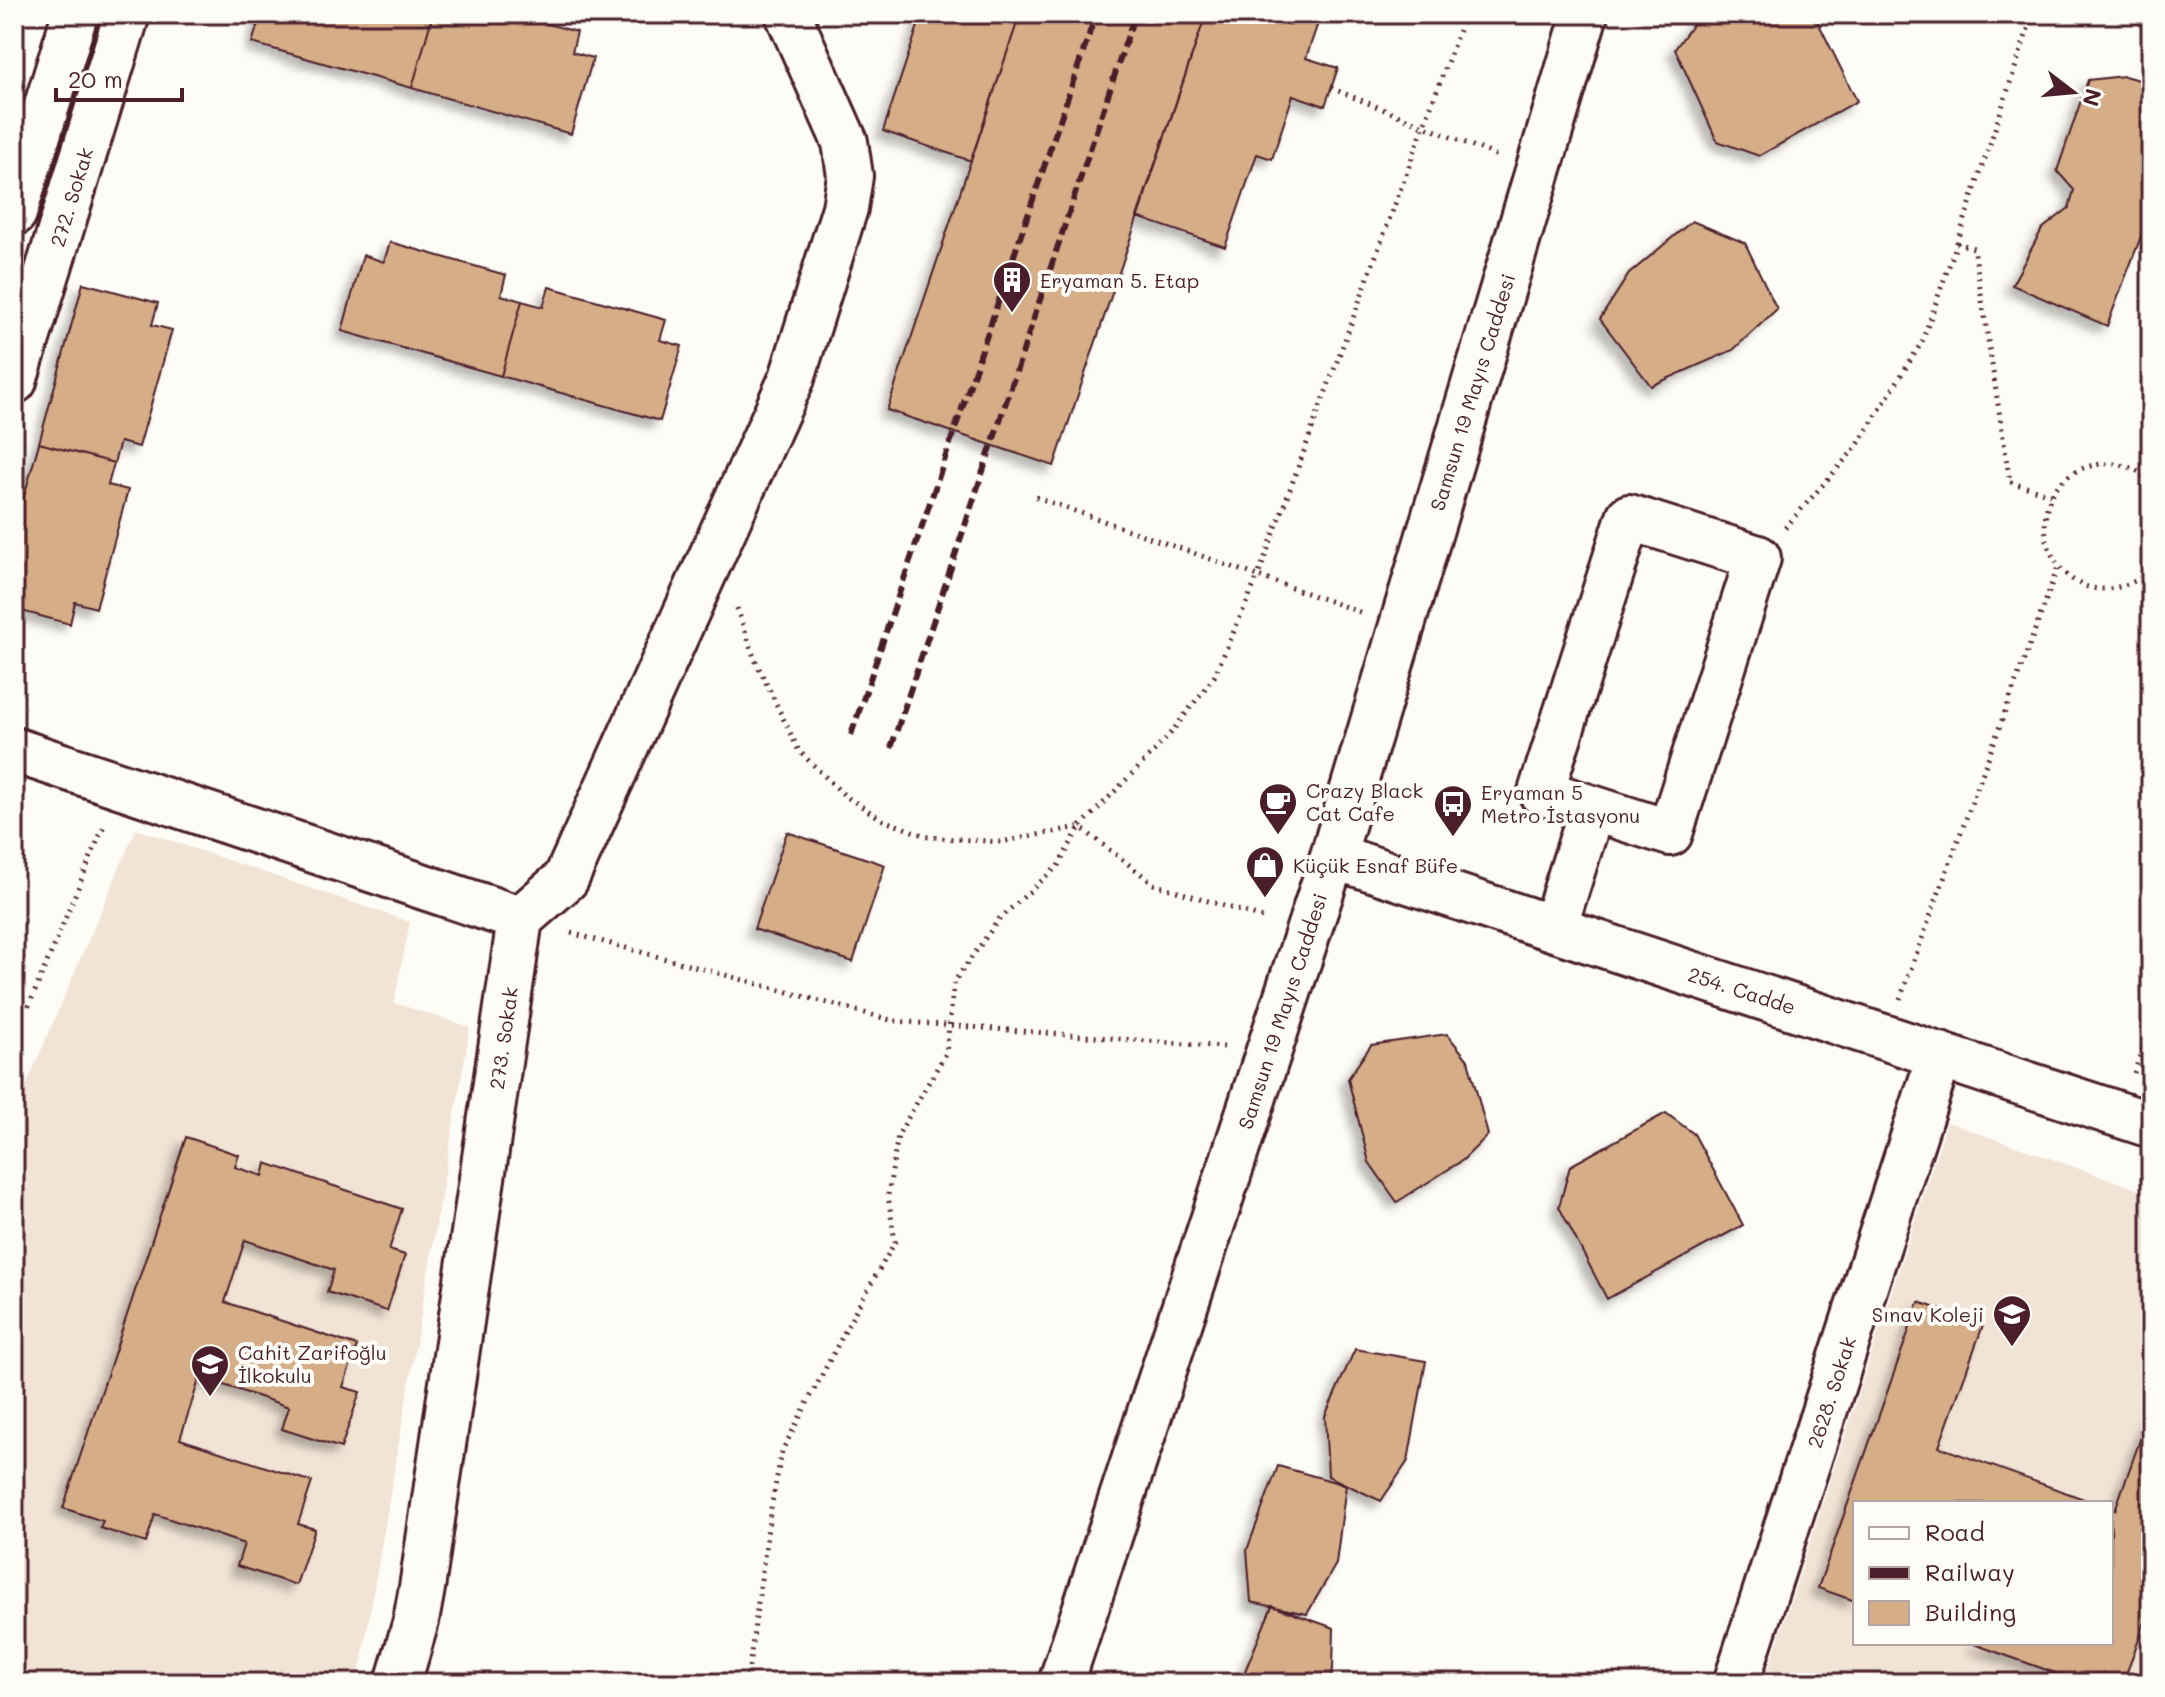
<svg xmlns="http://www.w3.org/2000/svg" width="2165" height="1697" viewBox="0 0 2165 1697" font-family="Mali,sans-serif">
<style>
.built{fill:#f1e4d5;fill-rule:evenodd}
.building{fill:#d5ad86;stroke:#4a1f2b;stroke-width:2;filter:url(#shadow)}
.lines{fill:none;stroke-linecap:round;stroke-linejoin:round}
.minor-casing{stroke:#4a1f2b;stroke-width:50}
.path{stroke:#4a1f2b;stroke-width:5;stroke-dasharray:2 6;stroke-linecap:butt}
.minor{stroke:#fdfcf7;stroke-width:44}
.rail{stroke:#4a1f2b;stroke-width:6;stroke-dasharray:12 6;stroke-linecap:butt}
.labels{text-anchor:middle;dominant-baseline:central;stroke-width:8;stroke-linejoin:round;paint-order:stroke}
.street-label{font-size:20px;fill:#4a1f2b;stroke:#fdfcf7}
.poi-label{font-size:20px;fill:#4a1f2b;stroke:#fdfcf7;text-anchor:start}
</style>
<defs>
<filter id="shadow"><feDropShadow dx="-7" dy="7" stdDeviation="4" flood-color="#0004"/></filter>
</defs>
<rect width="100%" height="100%" fill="#fdfcf7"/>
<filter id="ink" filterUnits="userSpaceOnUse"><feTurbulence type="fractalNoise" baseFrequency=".0125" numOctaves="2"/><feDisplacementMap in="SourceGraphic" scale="16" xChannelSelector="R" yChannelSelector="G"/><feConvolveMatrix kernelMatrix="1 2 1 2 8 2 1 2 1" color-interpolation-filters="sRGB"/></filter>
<g filter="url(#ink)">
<path class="built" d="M 136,829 L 410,922 L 394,1003 L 470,1027 L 358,1683 L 14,1683 L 14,1114 Z
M 1947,1122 L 2151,1194 L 2151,1683 L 1764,1683 ZM 1855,1503 L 2111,1503 L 2111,1643 L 1855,1643 Z"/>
<path class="building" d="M 261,14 L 433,14 L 412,88 L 252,43 Z
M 433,14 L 454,19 L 456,14 L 512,14 L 577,32 L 572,52 L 593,58 L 571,134 L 412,88 Z
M 922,14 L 1020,14 L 971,161 L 883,131 Z
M 1020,14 L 1206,14 L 1054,466 L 887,410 Z
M 1206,14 L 1321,14 L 1306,58 L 1338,68 L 1325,106 L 1293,95 L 1272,159 L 1257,154 L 1225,247 L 1137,217 Z
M 1700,14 L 1814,14 L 1857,101 L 1759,156 L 1717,141 L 1675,49 Z
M 2124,76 L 2151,83 L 2151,210 L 2107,326 L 2012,285 L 2042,229 L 2069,208 L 2074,190 L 2057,171 L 2088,80 Z
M 1692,221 L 1745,243 L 1777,309 L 1733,350 L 1651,386 L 1600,319 L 1629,274 Z
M 390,242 L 506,275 L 501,295 L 522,301 L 501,376 L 342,331 L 363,255 L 384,262 Z
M 83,283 L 158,303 L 152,325 L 172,330 L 139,447 L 120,442 L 114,463 L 39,443 Z
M 549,287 L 666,320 L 660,340 L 682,346 L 660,421 L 501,376 L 522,301 L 543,307 Z
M 39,443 L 114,463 L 108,485 L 128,490 L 96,608 L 75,602 L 70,624 L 14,609 L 14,532 Z
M 787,832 L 885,865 L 853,962 L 754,929 Z
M 1447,1034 L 1468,1060 L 1488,1135 L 1463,1160 L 1397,1202 L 1369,1162 L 1348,1079 L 1371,1045 Z
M 1666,1113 L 1694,1134 L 1743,1225 L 1607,1299 L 1559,1207 L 1570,1166 Z
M 186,1137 L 239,1155 L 235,1167 L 263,1176 L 266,1163 L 402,1209 L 389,1250 L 405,1255 L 387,1311 L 327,1292 L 334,1270 L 245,1240 L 225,1302 L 357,1346 L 343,1387 L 360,1392 L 341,1448 L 282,1429 L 289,1407 L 200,1377 L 180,1439 L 312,1482 L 298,1524 L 315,1529 L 296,1585 L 237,1566 L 244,1544 L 155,1514 L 146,1543 L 100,1528 L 103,1521 L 63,1508 Z
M 1919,1302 L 1983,1325 L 1939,1447 L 2095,1503 L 1855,1503 L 1855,1601 L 1818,1588 Z
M 1355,1349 L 1426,1361 L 1408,1461 L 1381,1501 L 1328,1476 L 1325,1416 Z
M 2151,1409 L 2151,1605 L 2123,1683 L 2083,1683 L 1971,1643 L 2111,1643 L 2111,1509 L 2115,1510 Z
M 1278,1466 L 1346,1485 L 1336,1564 L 1307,1614 L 1251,1602 L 1247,1550 Z
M 1272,1606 L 1334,1628 L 1333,1669 L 1330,1683 L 1240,1683 Z"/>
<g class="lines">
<g class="minor-casing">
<path id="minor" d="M 14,213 L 75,14
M 14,381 L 127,14
M 14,750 L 520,919 L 422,1588 L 416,1621 L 398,1683
M 1333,856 L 2151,1125
M 520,919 L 566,879 L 792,378 L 845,208 L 850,176 L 845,142 L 788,14
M 1554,928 L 1592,808 L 1670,833 L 1758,558 L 1629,517 L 1541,792 L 1592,808
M 1061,1683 L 1333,856 L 1585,14
M 1736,1683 L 1940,1055"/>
</g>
<path class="path" d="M 1331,88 L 1500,157
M 1957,243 L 2033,14
M 2151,481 C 2138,468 2118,462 2101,464 C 1998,477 2051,643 2151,571
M 1036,497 L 1258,576 L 1214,677 L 1167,738 L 1080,827 L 1154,884 L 1266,919
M 1785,528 L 1857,446 L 1922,342 L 1957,243 L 1974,248 L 2010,482 L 2053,495
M 737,608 L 755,660 L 799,751 L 845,796 L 883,820 L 928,837 L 1001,842 L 1079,827
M 1360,612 L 1258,576 L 1465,14
M 571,933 L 894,1021 L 1224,1047
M 1900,999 L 2058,567
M 14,1011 L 28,1008 L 105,823
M 2134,1073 L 2151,1025
M 747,1683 L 770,1513 L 782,1451 L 855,1312 L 895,1242 L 888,1195 L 898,1135 L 946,1053 L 954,982 L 999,919 L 1058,866 L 1080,827"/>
<use href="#minor" class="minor"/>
<path class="rail" d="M 851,735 L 1096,14
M 891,748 L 1135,14"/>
</g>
</g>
<defs>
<g id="building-pin" transform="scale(2)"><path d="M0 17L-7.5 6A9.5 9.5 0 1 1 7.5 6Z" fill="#4a1f2b" stroke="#fdfcf7"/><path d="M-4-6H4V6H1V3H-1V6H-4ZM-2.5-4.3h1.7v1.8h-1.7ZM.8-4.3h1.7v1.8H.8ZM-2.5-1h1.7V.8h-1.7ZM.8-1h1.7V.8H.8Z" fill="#fff"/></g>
<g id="cafe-pin" transform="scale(2)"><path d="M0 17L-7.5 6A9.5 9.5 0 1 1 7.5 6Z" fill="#4a1f2b" stroke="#fdfcf7"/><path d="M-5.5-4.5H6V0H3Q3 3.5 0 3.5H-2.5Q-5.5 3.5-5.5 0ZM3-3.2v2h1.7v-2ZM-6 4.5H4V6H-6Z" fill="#fff"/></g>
<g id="bus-pin" transform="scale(2)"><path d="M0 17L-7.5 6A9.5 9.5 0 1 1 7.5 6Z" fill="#4a1f2b" stroke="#fdfcf7"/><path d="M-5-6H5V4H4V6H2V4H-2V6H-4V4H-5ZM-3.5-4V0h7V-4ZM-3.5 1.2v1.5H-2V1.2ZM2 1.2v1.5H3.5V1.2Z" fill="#fff"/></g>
<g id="shop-pin" transform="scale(2)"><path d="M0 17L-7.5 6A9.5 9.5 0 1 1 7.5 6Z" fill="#4a1f2b" stroke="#fdfcf7"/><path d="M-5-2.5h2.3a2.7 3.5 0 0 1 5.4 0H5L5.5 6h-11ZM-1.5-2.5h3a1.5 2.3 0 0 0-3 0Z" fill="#fff"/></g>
<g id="school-pin" transform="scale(2)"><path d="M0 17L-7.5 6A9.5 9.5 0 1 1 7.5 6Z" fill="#4a1f2b" stroke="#fdfcf7"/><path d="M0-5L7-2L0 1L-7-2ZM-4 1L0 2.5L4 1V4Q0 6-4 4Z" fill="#fff"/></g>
</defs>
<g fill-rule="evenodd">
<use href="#building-pin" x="1012" y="280"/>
<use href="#cafe-pin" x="1278" y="802"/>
<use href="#bus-pin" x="1453" y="804"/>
<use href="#shop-pin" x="1265" y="865"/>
<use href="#school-pin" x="2012" y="1314"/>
<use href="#school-pin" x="210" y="1364"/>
</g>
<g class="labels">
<g class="street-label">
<text transform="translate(71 197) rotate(-73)">272. Sokak</text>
<text transform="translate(1472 392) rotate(-73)">Samsun 19 Mayıs Caddesi</text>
<text transform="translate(1742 990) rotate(18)">254. Cadde</text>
<text transform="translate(1282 1011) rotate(-72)">Samsun 19 Mayıs Caddesi</text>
<text transform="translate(503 1038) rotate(-82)">273. Sokak</text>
<text transform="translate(1831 1392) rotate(-72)">2628. Sokak</text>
</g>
<g class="poi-label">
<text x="1040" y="280">Eryaman 5. Etap</text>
<text x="1306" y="790">Crazy Black<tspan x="1306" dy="23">Cat Cafe</tspan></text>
<text x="1481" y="792">Eryaman 5<tspan x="1481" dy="23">Metro İstasyonu</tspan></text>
<text x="1293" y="865">Küçük Esnaf Büfe</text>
<text x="1984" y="1314" text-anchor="end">Sınav Koleji</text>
<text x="238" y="1352">Cahit Zarifoğlu<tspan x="238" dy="23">İlkokulu</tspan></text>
</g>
</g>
<rect width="2165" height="1697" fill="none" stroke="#fdfcf7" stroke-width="48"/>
<rect x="24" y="24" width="2117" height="1649" fill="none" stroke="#4a1f2b" stroke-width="3" filter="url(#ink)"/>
<rect x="1853" y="1501" width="260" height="144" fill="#fdfcf7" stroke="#b5a4a5" stroke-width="2"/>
<rect x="1869" y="1527" width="40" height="12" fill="#fdfcf7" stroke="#b5a4a5" stroke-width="2"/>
<text x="1925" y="1541" font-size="24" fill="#4a1f2b">Road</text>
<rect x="1869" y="1567" width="40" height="12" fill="#4a1f2b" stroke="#b5a4a5" stroke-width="2"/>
<text x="1925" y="1581" font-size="24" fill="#4a1f2b">Railway</text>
<rect x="1869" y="1601" width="40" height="24" fill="#d5ad86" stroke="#b5a4a5" stroke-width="2"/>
<text x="1925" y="1621" font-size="24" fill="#4a1f2b">Building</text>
<g transform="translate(2073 92) rotate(106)" stroke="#fdfcf7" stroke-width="6" paint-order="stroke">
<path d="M0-6L14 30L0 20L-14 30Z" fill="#4a1f2b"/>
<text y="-12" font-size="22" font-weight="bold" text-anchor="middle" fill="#4a1f2b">N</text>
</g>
<path d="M56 88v12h126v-12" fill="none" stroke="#4a1f2b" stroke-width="4"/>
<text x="68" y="88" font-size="24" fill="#4a1f2b" stroke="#fdfcf7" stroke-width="6" paint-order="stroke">20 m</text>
</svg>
